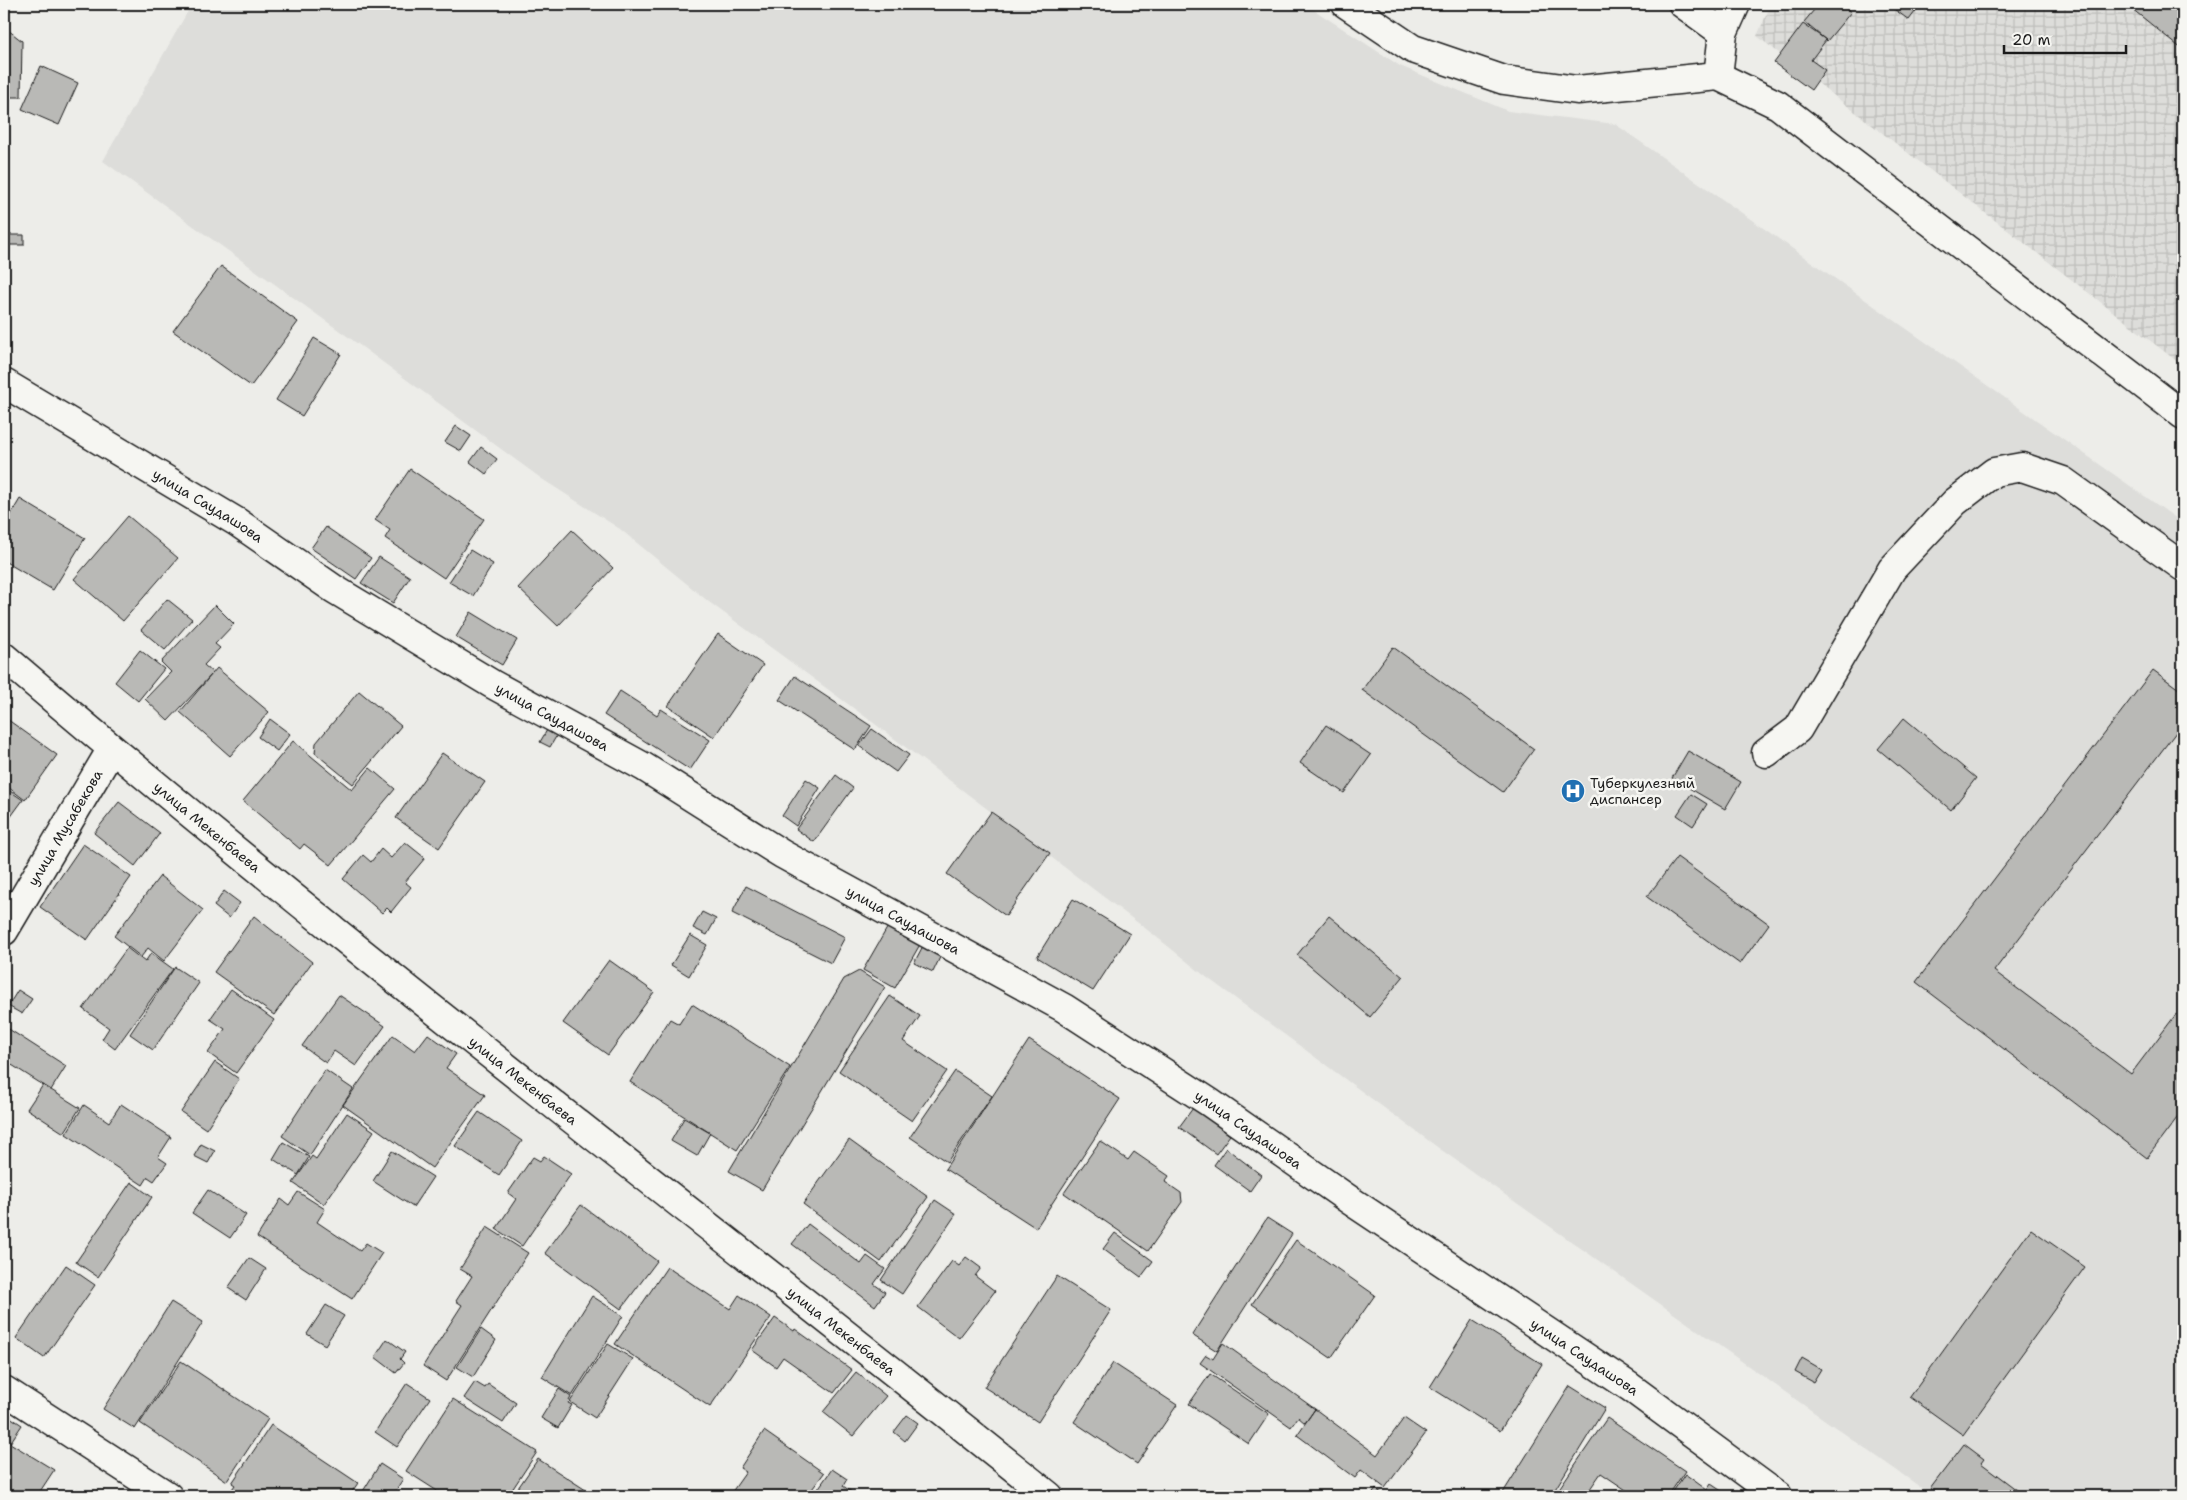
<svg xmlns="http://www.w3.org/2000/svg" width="2187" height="1500" viewBox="0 0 2187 1500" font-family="'Shantell Sans',sans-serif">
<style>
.built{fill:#ddddda}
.industrial{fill:url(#industrial-grid)}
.building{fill:#b9b9b6;stroke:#1c1c1c}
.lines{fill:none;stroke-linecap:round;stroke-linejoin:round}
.minor-casing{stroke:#1c1c1c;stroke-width:31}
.minor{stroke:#f6f6f2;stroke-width:28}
.labels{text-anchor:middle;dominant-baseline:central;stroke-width:5;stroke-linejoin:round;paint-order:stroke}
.street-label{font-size:14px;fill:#1c1c1c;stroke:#f6f6f2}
.poi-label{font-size:14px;fill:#1c1c1c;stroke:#f6f6f2;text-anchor:start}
</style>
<defs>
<pattern id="industrial-grid" width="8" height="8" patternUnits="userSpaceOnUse" patternTransform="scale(1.25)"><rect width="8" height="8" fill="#ddddda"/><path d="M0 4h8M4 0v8" fill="none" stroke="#bdbdba"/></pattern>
</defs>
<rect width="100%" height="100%" fill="#edede9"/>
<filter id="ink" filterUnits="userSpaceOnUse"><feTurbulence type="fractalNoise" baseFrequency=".02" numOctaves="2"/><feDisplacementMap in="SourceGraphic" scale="10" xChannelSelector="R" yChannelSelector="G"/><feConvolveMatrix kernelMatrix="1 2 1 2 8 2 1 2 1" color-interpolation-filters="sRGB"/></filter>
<g filter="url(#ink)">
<path class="built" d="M 192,4 L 1305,4 L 1400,66 L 1508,111 L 1615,124 L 2183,523 L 2183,1496 L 1933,1496 L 1440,1149 L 1205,976 L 1154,935 L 871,721 L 709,602 L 620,529 L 542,479 L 358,344 L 103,161 Z"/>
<path class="industrial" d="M 1771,4 L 2183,4 L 2183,366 L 1757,36 Z"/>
<path class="building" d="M 1819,4 L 1840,4 L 1851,12 L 1827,41 L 1804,22 Z
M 1887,4 L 1921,4 L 1909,20 Z
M 2126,4 L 2183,4 L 2183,50 Z
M 1803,24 L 1826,40 L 1811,60 L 1825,70 L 1811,90 L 1774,63 Z
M 4,30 L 8,30 L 22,41 L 21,97 L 4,97 Z
M 41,66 L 78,83 L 59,125 L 22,109 Z
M 6,235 L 24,235 L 24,245 L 7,245 Z
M 221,266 L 298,322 L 251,386 L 173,331 Z
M 314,338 L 341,354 L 302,416 L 276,400 Z
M 456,426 L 471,436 L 461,451 L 445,442 Z
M 481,447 L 497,459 L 486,474 L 470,462 Z
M 410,469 L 484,519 L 444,578 L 385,538 L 390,530 L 375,520 Z
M 20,499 L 85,538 L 53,590 L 4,561 L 4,526 Z
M 128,516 L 178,558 L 123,621 L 74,579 Z
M 326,527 L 371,558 L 356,579 L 311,548 Z
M 572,530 L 613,568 L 558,626 L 518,588 Z
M 470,550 L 493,564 L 473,596 L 449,582 Z
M 379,557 L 410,577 L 393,603 L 361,583 Z
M 167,599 L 192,619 L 165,650 L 141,630 Z
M 215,605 L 234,624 L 215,644 L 220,648 L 204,665 L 213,673 L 168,721 L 145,699 L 171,672 L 161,662 Z
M 471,612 L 517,640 L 502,665 L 456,637 Z
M 718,634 L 763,665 L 714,737 L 668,706 Z
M 1393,647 L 1534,749 L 1503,792 L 1362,690 Z
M 140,650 L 164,669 L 138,701 L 115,682 Z
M 217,668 L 269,712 L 230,756 L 180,712 Z
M 2153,670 L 2183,692 L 2183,723 L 1994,971 L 2131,1074 L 2183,1005 L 2183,1110 L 2147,1158 L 1916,982 Z
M 795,676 L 871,726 L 855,750 L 779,700 Z
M 359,691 L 401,726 L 353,784 L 315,753 L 316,743 Z
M 620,691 L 657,715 L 661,709 L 710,740 L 690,770 L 604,715 Z
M 4,717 L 57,755 L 25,800 L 4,784 Z
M 1904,718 L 1976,778 L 1951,810 L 1878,749 Z
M 270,719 L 290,734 L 277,751 L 258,737 Z
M 1326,725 L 1371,755 L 1344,793 L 1300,763 Z
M 872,729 L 909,755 L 896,772 L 859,746 Z
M 547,730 L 557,735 L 550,747 L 540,742 Z
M 293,741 L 352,790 L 370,768 L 395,789 L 331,865 L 304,844 L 300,849 L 243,801 Z
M 1688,751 L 1741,782 L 1725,809 L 1672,778 Z
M 442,753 L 485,782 L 439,848 L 396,818 Z
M 836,775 L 853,788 L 814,842 L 796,829 Z
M 806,779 L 820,788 L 796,826 L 782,816 Z
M 4,787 L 23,800 L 4,826 Z
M 1691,794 L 1707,804 L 1693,826 L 1677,815 Z
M 119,802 L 160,833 L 135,866 L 94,833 Z
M 991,812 L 1050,853 L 1006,916 L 947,874 Z
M 405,842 L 425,858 L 405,882 L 411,887 L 391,912 L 387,908 L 382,913 L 343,879 L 363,855 L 371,862 L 381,849 L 391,858 Z
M 83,844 L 131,877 L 87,940 L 40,907 Z
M 1677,857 L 1769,924 L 1740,964 L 1647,897 Z
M 160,876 L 203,910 L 164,961 L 148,948 L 141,957 L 114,936 Z
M 746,886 L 845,937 L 831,963 L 732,913 Z
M 224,891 L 240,903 L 229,918 L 214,906 Z
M 1073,899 L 1130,934 L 1093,991 L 1037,957 Z
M 702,912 L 716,919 L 707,935 L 693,928 Z
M 254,916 L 312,962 L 274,1015 L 214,972 Z
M 1329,916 L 1403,977 L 1370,1017 L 1297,955 Z
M 890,923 L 922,941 L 895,988 L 863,970 Z
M 690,935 L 707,945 L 689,976 L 671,965 Z
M 924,944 L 942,953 L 933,972 L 914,963 Z
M 127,948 L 145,962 L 151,953 L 173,969 L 115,1049 L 102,1039 L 109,1028 L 83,1009 Z
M 609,960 L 654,992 L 608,1055 L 563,1023 Z
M 175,967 L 199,983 L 153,1050 L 130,1034 Z
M 859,971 L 885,987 L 762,1190 L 729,1171 L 844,979 Z
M 231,989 L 274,1020 L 236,1073 L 208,1053 L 225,1029 L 210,1019 Z
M 18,990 L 32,999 L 22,1014 L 8,1006 Z
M 339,995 L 385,1026 L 356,1066 L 334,1051 L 326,1063 L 302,1046 Z
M 890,996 L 920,1016 L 903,1041 L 947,1071 L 912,1121 L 839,1071 Z
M 692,1004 L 790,1067 L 737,1150 L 630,1082 L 670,1019 L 679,1024 Z
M 4,1026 L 66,1066 L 51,1090 L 4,1060 Z
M 428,1034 L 456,1054 L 446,1068 L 485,1095 L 432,1168 L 343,1105 L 393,1035 L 415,1051 Z
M 1029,1040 L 1120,1099 L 1036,1228 L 945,1169 Z
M 215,1062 L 239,1079 L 206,1129 L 181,1112 Z
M 325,1070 L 353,1089 L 310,1155 L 282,1136 Z
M 955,1071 L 992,1096 L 947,1162 L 910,1137 Z
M 43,1085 L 80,1108 L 64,1133 L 27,1109 Z
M 121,1104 L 171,1137 L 158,1157 L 167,1163 L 154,1181 L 148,1177 L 143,1185 L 66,1134 L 84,1105 L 109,1122 Z
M 1193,1108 L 1230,1135 L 1216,1154 L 1179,1127 Z
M 479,1112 L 522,1141 L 499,1175 L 455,1146 Z
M 347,1113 L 374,1131 L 324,1204 L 293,1183 L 312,1156 L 316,1159 Z
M 684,1118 L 710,1133 L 697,1156 L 671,1141 Z
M 849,1140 L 928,1197 L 881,1262 L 803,1204 Z
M 1100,1141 L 1128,1160 L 1134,1152 L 1169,1176 L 1165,1182 L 1181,1193 L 1182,1202 L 1148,1251 L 1064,1193 Z
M 283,1142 L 309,1157 L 298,1175 L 273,1159 Z
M 201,1144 L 215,1151 L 208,1163 L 194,1156 Z
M 1226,1148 L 1261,1175 L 1250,1191 L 1214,1165 Z
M 392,1151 L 433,1177 L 413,1207 L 373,1181 Z
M 544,1156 L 571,1174 L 522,1246 L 496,1229 L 516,1199 L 508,1193 L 533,1157 L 540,1161 Z
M 131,1182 L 152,1197 L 98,1277 L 76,1262 Z
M 208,1190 L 246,1215 L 230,1238 L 192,1213 Z
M 298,1192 L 325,1209 L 317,1222 L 360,1251 L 366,1243 L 382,1253 L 352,1299 L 257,1237 L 281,1199 L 289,1205 Z
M 935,1200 L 956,1214 L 902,1294 L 881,1280 Z
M 581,1205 L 657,1261 L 621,1309 L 545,1253 Z
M 1267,1218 L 1292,1234 L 1217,1351 L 1192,1335 Z
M 808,1224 L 861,1264 L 867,1256 L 885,1269 L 874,1284 L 885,1292 L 875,1306 L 792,1244 Z
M 487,1227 L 528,1253 L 446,1381 L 423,1366 L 462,1305 L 456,1301 L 472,1276 L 460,1269 Z
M 2031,1229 L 2085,1267 L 1963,1435 L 1910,1397 Z
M 1115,1233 L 1153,1261 L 1141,1277 L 1103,1249 Z
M 1296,1240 L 1375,1295 L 1331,1358 L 1252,1304 Z
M 966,1257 L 981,1268 L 975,1276 L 995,1291 L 959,1338 L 918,1307 L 952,1261 L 959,1266 Z
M 249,1258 L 266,1269 L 246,1300 L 228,1288 Z
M 66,1265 L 95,1285 L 44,1358 L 16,1338 Z
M 667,1267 L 730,1309 L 739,1295 L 771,1317 L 710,1407 L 615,1344 Z
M 1057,1276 L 1111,1310 L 1038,1422 L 984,1387 Z
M 592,1296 L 623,1316 L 572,1396 L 542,1377 Z
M 171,1302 L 203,1322 L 135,1429 L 103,1409 Z
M 326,1305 L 344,1316 L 325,1345 L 307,1334 Z
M 775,1318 L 794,1331 L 795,1329 L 852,1370 L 834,1393 L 783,1357 L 776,1367 L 752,1350 Z
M 1472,1320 L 1542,1364 L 1500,1431 L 1430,1387 Z
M 481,1329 L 496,1340 L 473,1377 L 457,1367 Z
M 387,1339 L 405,1352 L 400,1359 L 404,1363 L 396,1373 L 375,1357 Z
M 1223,1343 L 1315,1409 L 1305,1423 L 1298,1417 L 1291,1427 L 1200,1363 L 1206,1355 L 1213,1359 Z
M 608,1344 L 633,1359 L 595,1418 L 570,1402 Z
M 1802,1358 L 1821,1369 L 1813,1382 L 1795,1372 Z
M 181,1361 L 268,1419 L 227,1481 L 140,1423 Z
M 1113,1363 L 1177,1405 L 1137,1464 L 1074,1422 Z
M 856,1372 L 886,1396 L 853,1436 L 823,1412 Z
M 1210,1374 L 1269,1414 L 1249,1444 L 1189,1404 Z
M 475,1382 L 485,1388 L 488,1384 L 516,1403 L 503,1423 L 464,1398 Z
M 407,1383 L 430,1398 L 397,1447 L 375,1432 Z
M 1570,1386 L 1605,1408 L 1551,1496 L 1501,1496 Z
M 559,1389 L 571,1397 L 568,1403 L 572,1405 L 558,1428 L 541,1418 Z
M 453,1399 L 537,1452 L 508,1496 L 445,1496 L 406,1471 Z
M 1315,1409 L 1377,1455 L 1404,1418 L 1426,1433 L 1385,1488 L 1361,1470 L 1355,1478 L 1297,1435 Z
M 4,1413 L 22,1425 L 10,1443 L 54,1470 L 37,1496 L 4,1496 Z
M 907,1415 L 918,1423 L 905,1441 L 894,1432 Z
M 1607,1418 L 1685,1471 L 1668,1496 L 1635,1496 L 1601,1473 L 1585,1496 L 1554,1496 Z
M 271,1425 L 358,1483 L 349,1496 L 227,1496 L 235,1485 L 232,1483 Z
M 764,1431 L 824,1473 L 807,1496 L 729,1496 L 746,1472 L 740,1468 Z
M 1964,1444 L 1984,1459 L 1981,1463 L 2025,1496 L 1940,1496 L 1930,1489 Z
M 538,1459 L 595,1496 L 530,1496 L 518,1488 Z
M 380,1464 L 403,1479 L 392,1496 L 360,1496 Z
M 832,1469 L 847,1479 L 843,1486 L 855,1494 L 854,1496 L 813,1496 Z
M 1685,1474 L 1707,1490 L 1711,1484 L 1729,1496 L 1670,1496 Z
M 517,1488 L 529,1496 L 511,1496 Z
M 77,1489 L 87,1496 L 71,1496 Z
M 1376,1489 L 1386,1496 L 1371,1496 Z"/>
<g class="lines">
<g class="minor-casing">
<g id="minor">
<path d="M 1346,4 L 1413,49 L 1504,80 L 1577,90 L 1718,76 L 1778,105 L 2183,415"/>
<path d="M 1683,4 L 1723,33"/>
<path d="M 1718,76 L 1723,33 L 1736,4"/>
<path id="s1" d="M 4,383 L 237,522 L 334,589 L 492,684 L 644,767 L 782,854 L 1064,1008 L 1209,1102 L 1351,1201 L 1630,1387 L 1778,1496"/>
<path id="s2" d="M 4,657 C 343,948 701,1216 1049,1496"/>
<path d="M 1766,753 L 1798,729 L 1892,569 L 1955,502 L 1994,472 L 2022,467 L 2063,481 L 2183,567"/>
<path id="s3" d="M 4,931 L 111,750"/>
<path d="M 4,1390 L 168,1496"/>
</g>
</g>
<use href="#minor" class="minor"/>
</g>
</g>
<defs>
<g id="hospital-disc" transform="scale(1.25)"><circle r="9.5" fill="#1f6fb2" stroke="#f6f6f2"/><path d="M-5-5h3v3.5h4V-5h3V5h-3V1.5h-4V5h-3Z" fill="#fff"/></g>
</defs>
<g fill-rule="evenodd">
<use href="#hospital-disc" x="1573" y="791"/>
</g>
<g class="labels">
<g class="street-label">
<text stroke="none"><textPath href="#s1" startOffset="238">улица Саудашова</textPath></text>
<text stroke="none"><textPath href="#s1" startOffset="642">улица Саудашова</textPath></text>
<text stroke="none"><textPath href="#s3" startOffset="120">улица Мусабекова</textPath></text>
<text stroke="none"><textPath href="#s2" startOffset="265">улица Мекенбаева</textPath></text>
<text stroke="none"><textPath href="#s1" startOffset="1048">улица Саудашова</textPath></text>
<text stroke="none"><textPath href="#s2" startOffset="670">улица Мекенбаева</textPath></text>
<text stroke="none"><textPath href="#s1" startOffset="1452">улица Саудашова</textPath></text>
<text stroke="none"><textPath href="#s2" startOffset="1075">улица Мекенбаева</textPath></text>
<text stroke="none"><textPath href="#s1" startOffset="1858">улица Саудашова</textPath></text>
</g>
<g class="poi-label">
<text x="1590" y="783">Туберкулезный<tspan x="1590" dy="16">диспансер</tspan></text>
</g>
</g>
<rect width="2187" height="1500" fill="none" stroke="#f6f6f2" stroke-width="20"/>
<rect x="10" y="10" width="2167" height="1480" fill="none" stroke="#1c1c1c" stroke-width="2" filter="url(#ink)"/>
<path d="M2004 45v8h122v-8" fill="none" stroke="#1c1c1c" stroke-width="2.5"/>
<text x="2012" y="45" font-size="15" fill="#1c1c1c" stroke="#f6f6f2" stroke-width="4" paint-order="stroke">20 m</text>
</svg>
